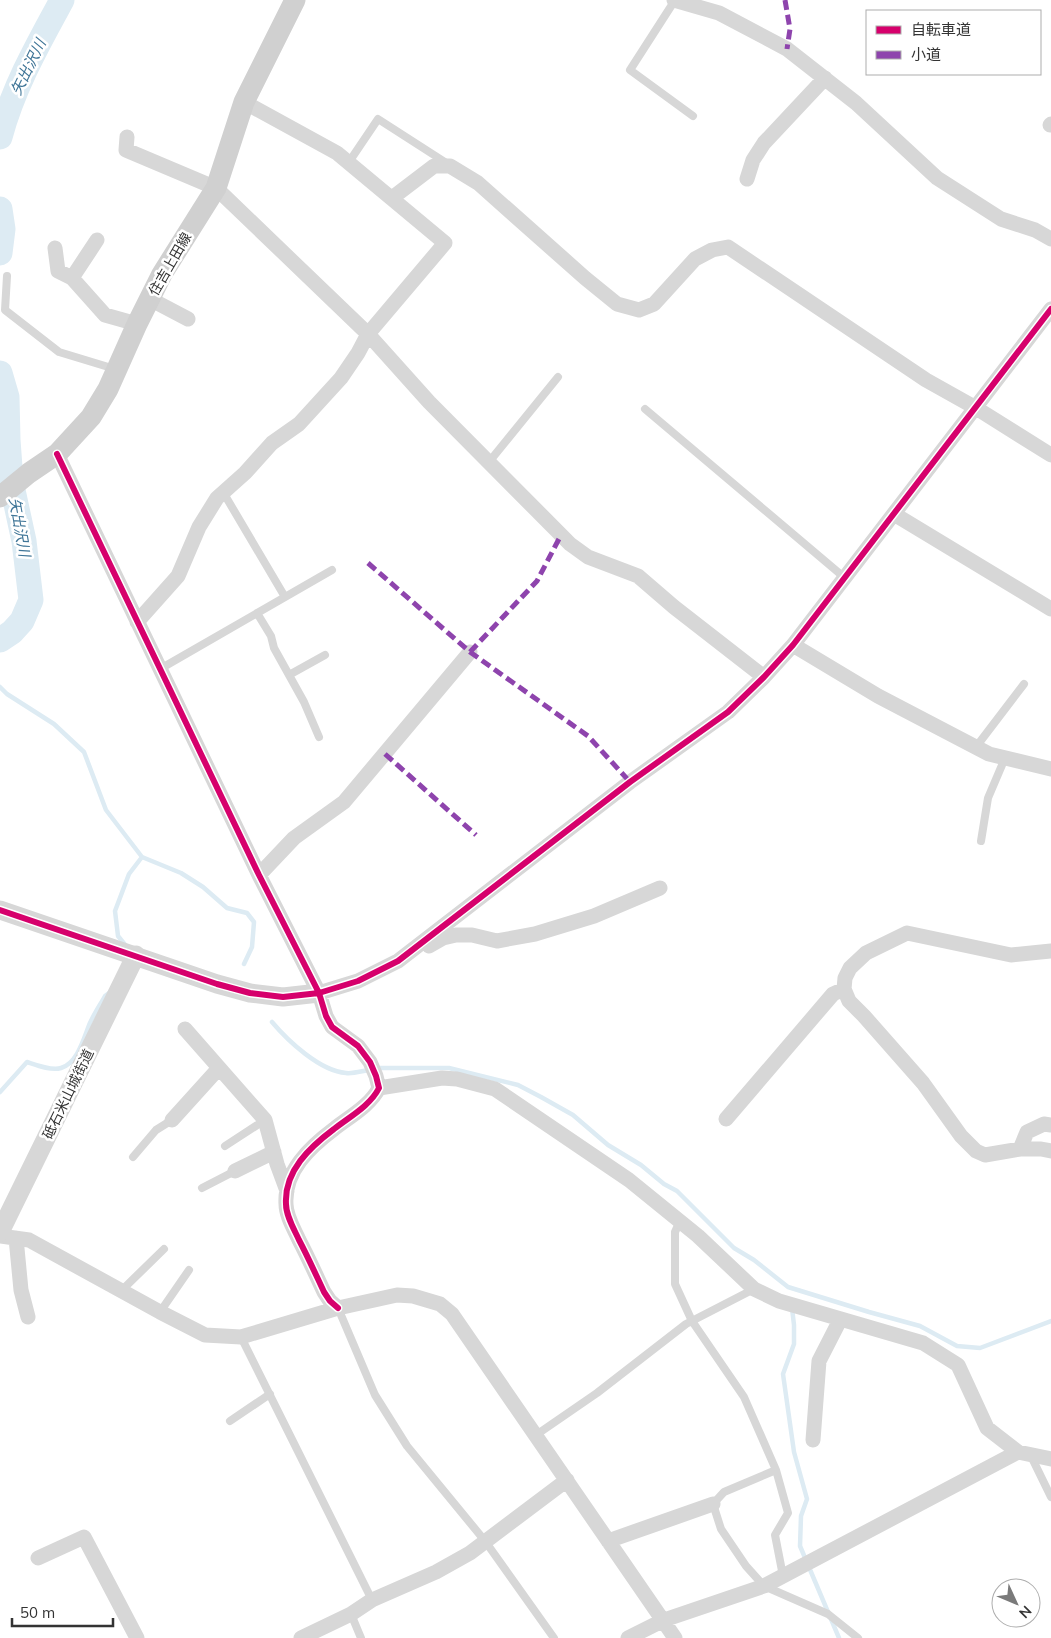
<svg xmlns="http://www.w3.org/2000/svg" width="1051" height="1638" viewBox="0 0 1051 1638" font-family="Mulish,'Noto Sans JP',sans-serif">
<style>
.lines{fill:none;stroke-linecap:round;stroke-linejoin:round}
.stream{stroke:#ddebf3;stroke-width:4.5}
.river{stroke:#ddebf3;stroke-width:25}
.service{stroke:#d7d7d7;stroke-width:8}
.minor{stroke:#d7d7d7;stroke-width:15}
.tertiary{stroke:#d7d7d7;stroke-width:19}
.secondary{stroke:#d0d0d0;stroke-width:21}
.quiet{stroke:#8e44ad;stroke-width:5;stroke-dasharray:10 5;stroke-linecap:butt}
.cycleway-casing{stroke:#fff;stroke-width:9}
.cycleway{stroke:#d6006c;stroke-width:6}
.labels{text-anchor:middle;dominant-baseline:central;stroke-width:5;stroke-linejoin:round;paint-order:stroke}
.street-label{font-size:14px;fill:#333;stroke:#fff}
.water-label{font-size:15px;font-style:italic;fill:#3f7597;stroke:#fff}
</style>
<rect width="100%" height="100%" fill="#fff"/>
<g class="lines">
<path class="stream" d="M 0,687 L 7,694 L 54,724 L 84,752 L 106,810 L 142,857 L 181,873 L 203,887 L 227,908 L 247,913 L 254,922 L 252,947 L 244,964
M 126,946 L 118,936 L 115,911 L 129,874 L 142,857
M 272,1022 C 288,1041 320,1071 346,1073 C 353,1074 362,1071 369,1070
M 377,1068 L 449,1068 L 518,1085 L 541,1097 L 573,1115 L 608,1145 L 641,1165 L 664,1184 L 677,1191 L 734,1248 L 754,1260 L 788,1287 L 869,1312 L 920,1326 L 957,1346 L 980,1348 L 1051,1321
M 0,1092 L 27,1062 C 36,1065 51,1071 61,1068 C 78,1063 84,1037 90,1023 C 94,1014 100,1005 105,996 L 109,993
M 792,1308 L 794,1325 L 794,1344 L 783,1374 L 794,1452 L 807,1499 L 801,1516 L 800,1546 L 839,1638"/>
<path class="river" d="M 0,137 C 13,88 38,44 62,0
M 0,209 L 3,229 L 0,253
M 0,373 L 7,397 L 8,440 L 11,481 L 24,541 L 31,600 L 22,621 L 12,632 L 0,640"/>
<path class="service" d="M 675,0 L 630,70 L 693,116
M 349,162 L 378,119 L 448,164
M 7,276 L 5,310 L 59,352 L 115,369
M 645,409 L 845,578
M 489,462 L 558,377
M 223,492 L 285,597
M 257,613 L 271,636 L 274,648 L 304,702 L 319,737
M 160,669 L 332,570
M 289,675 L 325,655
M 976,747 L 1024,684
M 981,841 L 988,798 L 1005,758
M 225,1146 L 265,1120
M 133,1157 L 156,1130 L 172,1120
M 202,1188 L 235,1171
M 680,1221 L 675,1232 L 675,1284 L 692,1321 L 744,1397 L 776,1470
M 121,1291 L 164,1249
M 338,1308 L 375,1395 L 407,1446 L 485,1541 L 554,1638
M 160,1312 L 189,1270
M 241,1337 L 372,1600
M 230,1421 L 270,1394
M 536,1435 L 597,1393 L 686,1324 L 754,1289
M 1031,1456 L 1051,1497
M 783,1576 L 775,1535 L 788,1513 L 776,1470 L 724,1492 L 713,1504 L 721,1529 L 746,1566 L 764,1586 L 828,1614 L 858,1638
M 351,1614 L 361,1638"/>
<path class="minor" d="M 674,0 L 719,13 L 787,49 L 856,103 L 937,178 L 1001,219 L 1035,230 L 1051,239
M 1050,125 L 1051,124
M 127,137 L 126,150 L 216,188 L 368,334 L 429,402 L 570,544 L 588,557 L 638,576 L 674,607 L 764,677
M 747,179 L 753,160 L 764,143 L 825,78
M 392,198 L 434,166 L 450,166 L 478,183 L 585,278 L 617,304 L 639,310 L 654,304 L 695,259 L 712,250 L 728,247 L 926,380 L 976,408 L 1051,455
M 97,240 L 72,278 L 105,315 L 137,324
M 55,248 L 58,271 L 72,278
M 150,299 L 188,319
M 57,454 L 259,875 L 319,993 L 326,1016 L 332,1027 L 358,1046 L 370,1062 L 376,1076 L 379,1088 C 370,1106 349,1117 334,1129 C 310,1147 284,1171 286,1204 C 286,1216 294,1229 299,1240 C 308,1257 316,1275 324,1292 L 330,1301 L 338,1308
M 894,514 L 1051,609
M 137,622 L 178,576 L 199,527 L 217,498 L 245,473 L 272,443 L 299,424 L 341,378 L 358,353 L 368,334 L 445,243 L 337,153 L 244,102
M 793,645 L 878,696 L 989,754 L 1051,769
M 259,875 L 294,838 L 344,802 L 470,652
M 429,946 L 443,938 L 456,935 L 472,935 L 497,941 L 535,934 L 594,916 L 660,888
M 1051,951 L 1011,955 L 907,933 L 866,953 L 850,968 L 845,978 L 844,989 L 849,1001 L 864,1016 L 923,1083 L 961,1136 L 976,1151 L 985,1155 L 1020,1149 L 1041,1149 L 1051,1151
M 319,993 L 358,981 L 398,961 L 630,782 L 728,712 L 764,677 L 793,645 L 1051,309
M 185,1029 L 265,1120 L 277,1164 L 287,1191
M 379,1088 L 442,1078 L 457,1079 L 495,1089 L 629,1180 L 698,1236 L 754,1289 L 779,1301 L 923,1343 L 958,1365 L 987,1428 L 1018,1452 L 1051,1459
M 726,1119 L 833,994 L 844,989
M 172,1120 L 219,1068
M 1020,1149 L 1027,1132 L 1044,1124 L 1051,1125
M 235,1171 L 274,1152
M 0,1236 L 29,1240 L 160,1312 L 205,1335 L 241,1337 L 338,1308 L 397,1295 L 413,1296 L 440,1304 L 452,1314 L 675,1638
M 16,1238 L 21,1290 L 28,1317
M 813,1440 L 819,1361 L 840,1320
M 608,1541 L 713,1504
M 38,1558 L 84,1537 L 137,1638
M 301,1638 L 351,1614 L 372,1600 L 436,1572 L 470,1553 L 567,1480
M 628,1638 L 664,1620 L 764,1586 L 1018,1452"/>
<path class="tertiary" d="M 0,910 L 217,984 L 250,993 L 283,997 L 319,993
M 0,1232 L 136,955"/>
<path class="secondary" d="M 0,497 L 29,473 L 57,454 L 91,417 L 108,389 L 137,324 L 162,274 L 216,188 L 244,102 L 295,0"/>
<path class="quiet" d="M 785,0 L 790,29 L 787,49
M 368,563 L 470,652 L 588,736 L 630,782
M 470,652 L 537,581 L 561,535
M 385,754 L 476,835"/>
<g class="cycleway-casing">
<path id="cycleway" d="M 57,454 L 259,875 L 319,993 L 326,1016 L 332,1027 L 358,1046 L 370,1062 L 376,1076 L 379,1088 C 370,1106 349,1117 334,1129 C 310,1147 284,1171 286,1204 C 286,1216 294,1229 299,1240 C 308,1257 316,1275 324,1292 L 330,1301 L 338,1308
M 0,910 L 217,984 L 250,993 L 283,997 L 319,993 L 358,981 L 398,961 L 630,782 L 728,712 L 764,677 L 793,645 L 1051,309"/>
</g>
<use href="#cycleway" class="cycleway"/>
</g>
<g class="labels">
<g class="street-label">
<text transform="translate(170 264) rotate(-60)">住吉上田線</text>
<text transform="translate(68 1094) rotate(-64)">砥石米山城街道</text>
</g>
<g class="water-label">
<text transform="translate(28 67) rotate(-64)">矢出沢川</text>
<text transform="translate(20 527) rotate(80)">矢出沢川</text>
</g>
</g>
<rect x="866" y="10" width="175" height="65" fill="#ffffff" stroke="#adadad"/>
<rect x="876" y="26" width="25" height="8" fill="#d6006c" stroke="#adadad"/>
<text x="911" y="35" font-size="15" fill="#333333">自転車道</text>
<rect x="876" y="51" width="25" height="8" fill="#8e44ad" stroke="#adadad"/>
<text x="911" y="60" font-size="15" fill="#333333">小道</text>
<g transform="translate(1016 1603) rotate(134)"><circle r="24" fill="#ffffff" stroke="#adadad"/>
<path d="M0-4L9 19L0 12L-9 19Z" fill="#7a7a7a"/>
<text y="-8" font-size="14" font-weight="bold" text-anchor="middle" fill="#333333">N</text>
</g>
<path d="M12 1618v8h101v-8" fill="none" stroke="#333333" stroke-width="2.5"/>
<text x="20" y="1618" font-size="15" fill="#333333" stroke="#ffffff" stroke-width="4" paint-order="stroke">50 m</text>
</svg>
